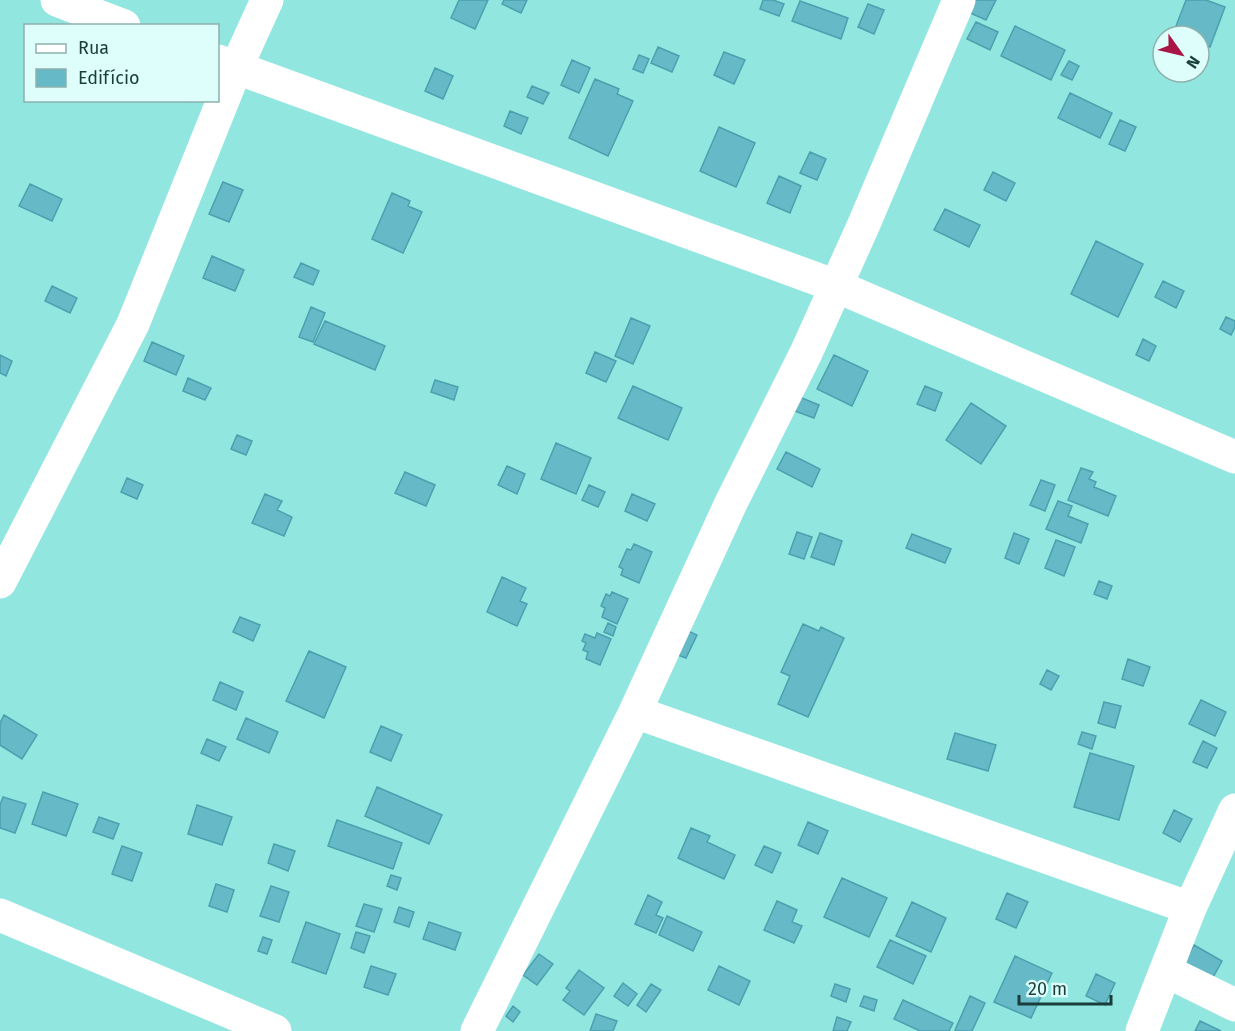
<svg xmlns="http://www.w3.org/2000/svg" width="1235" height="1031" viewBox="0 0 1235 1031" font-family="'Fira Sans',sans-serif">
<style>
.building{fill:#66bac8;stroke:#4ba0ae;stroke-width:1.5}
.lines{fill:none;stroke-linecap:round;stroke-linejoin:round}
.minor{stroke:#fff;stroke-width:33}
</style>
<rect width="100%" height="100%" fill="#91e7e0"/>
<path class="building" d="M 459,0 L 488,0 L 475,29 L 451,18 Z
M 504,0 L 527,0 L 521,13 L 502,4 Z
M 763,0 L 773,0 L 784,4 L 779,16 L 760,9 Z
M 971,0 L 996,0 L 986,20 L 966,11 Z
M 1186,0 L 1206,0 L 1225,7 L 1210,47 L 1199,43 L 1199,36 L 1180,36 L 1173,34 Z
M 800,1 L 848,18 L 841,39 L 792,21 Z
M 868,4 L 884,10 L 874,34 L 858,27 Z
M 976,22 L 998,32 L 990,50 L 967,39 Z
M 1015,26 L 1065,50 L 1051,80 L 1001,56 Z
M 658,47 L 679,56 L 672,72 L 651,63 Z
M 724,52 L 745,60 L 734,84 L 714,75 Z
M 639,55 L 649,59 L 643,73 L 633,69 Z
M 572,60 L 590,68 L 579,93 L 561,85 Z
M 1069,61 L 1079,66 L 1072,80 L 1061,75 Z
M 435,68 L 453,76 L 443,99 L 425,91 Z
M 595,79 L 619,89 L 617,94 L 633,101 L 608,156 L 569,138 Z
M 532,86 L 549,93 L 543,104 L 527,97 Z
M 1070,93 L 1112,113 L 1100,138 L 1058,118 Z
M 510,111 L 528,118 L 521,134 L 504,126 Z
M 1120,120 L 1136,127 L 1125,151 L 1109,144 Z
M 719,127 L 755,143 L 736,187 L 700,171 Z
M 810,152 L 826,159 L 817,180 L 800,173 Z
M 993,172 L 1015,183 L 1006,201 L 984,190 Z
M 779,176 L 801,186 L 790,213 L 767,203 Z
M 223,182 L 243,190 L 229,222 L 209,214 Z
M 30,184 L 62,199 L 52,221 L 19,206 Z
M 392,193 L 410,201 L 408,206 L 422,212 L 403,253 L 372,239 Z
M 945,209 L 980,225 L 969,247 L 934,230 Z
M 1096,241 L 1143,264 L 1118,317 L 1071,294 Z
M 212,256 L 244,270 L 235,291 L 203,278 Z
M 301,263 L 319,271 L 313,285 L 294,277 Z
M 1163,281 L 1184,291 L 1176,308 L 1155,297 Z
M 52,286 L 77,298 L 70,313 L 45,301 Z
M 311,307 L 325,313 L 313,342 L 299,337 Z
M 1226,317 L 1235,321 L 1235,327 L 1231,335 L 1220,329 Z
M 631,318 L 650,326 L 633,364 L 615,356 Z
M 325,321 L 385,346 L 375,370 L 314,344 Z
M 1143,339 L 1156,346 L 1149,361 L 1136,355 Z
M 152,342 L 184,356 L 176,375 L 144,361 Z
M 595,352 L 616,361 L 606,382 L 586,373 Z
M 0,355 L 12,361 L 6,376 L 0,373 Z
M 834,355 L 868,371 L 852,406 L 817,389 Z
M 188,378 L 211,388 L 205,400 L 183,391 Z
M 435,380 L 458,387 L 454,400 L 431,392 Z
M 633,386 L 682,408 L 668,440 L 618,418 Z
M 925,386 L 942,393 L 935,411 L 917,404 Z
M 797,396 L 819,405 L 814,418 L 792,410 Z
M 971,403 L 1006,426 L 981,464 L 946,440 Z
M 237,435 L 252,441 L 246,455 L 231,449 Z
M 556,443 L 591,458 L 576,494 L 541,479 Z
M 786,452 L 820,469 L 812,487 L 777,469 Z
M 507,466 L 525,474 L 517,494 L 498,485 Z
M 1081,468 L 1093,472 L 1089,479 L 1096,482 L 1094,487 L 1116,496 L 1108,516 L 1068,500 Z
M 405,472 L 435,485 L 426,506 L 395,493 Z
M 127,478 L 143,485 L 137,499 L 121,492 Z
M 1041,480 L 1055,485 L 1045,511 L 1030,505 Z
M 589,485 L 605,492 L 598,507 L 582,500 Z
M 265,494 L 282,501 L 277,510 L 292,517 L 284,536 L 252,523 Z
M 632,494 L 655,504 L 647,521 L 625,511 Z
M 1058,501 L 1072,506 L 1068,516 L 1088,524 L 1081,543 L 1046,529 Z
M 797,532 L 812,537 L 804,559 L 789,554 Z
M 820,533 L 842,541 L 834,565 L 811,557 Z
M 1014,533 L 1029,539 L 1019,564 L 1005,558 Z
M 912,534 L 951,549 L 945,563 L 906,548 Z
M 1056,540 L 1075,547 L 1064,576 L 1045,568 Z
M 634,544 L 652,552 L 639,583 L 621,575 L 623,569 L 619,567 L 627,549 L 631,550 Z
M 502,577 L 526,588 L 520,601 L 527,604 L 517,626 L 487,612 Z
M 1099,581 L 1112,586 L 1107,599 L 1094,594 Z
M 612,592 L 628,599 L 617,624 L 602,617 L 605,608 L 601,606 L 606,594 L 610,596 Z
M 240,617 L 260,625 L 253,641 L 233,632 Z
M 608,623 L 616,627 L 613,636 L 604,632 Z
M 803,624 L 819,631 L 821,627 L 844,638 L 808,717 L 778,704 L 790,676 L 781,672 Z
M 686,630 L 697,635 L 686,658 L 675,654 Z
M 597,633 L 611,639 L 600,665 L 586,659 L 588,652 L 583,650 L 586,643 L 582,641 L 585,634 L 595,638 Z
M 309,651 L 346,667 L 324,718 L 286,701 Z
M 1128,659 L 1150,667 L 1143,686 L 1122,679 Z
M 1047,670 L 1059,676 L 1051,690 L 1040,684 Z
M 220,682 L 243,692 L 236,710 L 213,700 Z
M 1201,700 L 1226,712 L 1215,736 L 1189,724 Z
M 1104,702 L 1121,706 L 1115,728 L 1098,723 Z
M 4,715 L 37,735 L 22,759 L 0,745 L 0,723 Z
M 246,718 L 278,732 L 269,753 L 237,739 Z
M 381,726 L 402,735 L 391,761 L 370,752 Z
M 1082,732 L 1096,736 L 1092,749 L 1078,744 Z
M 955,733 L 996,745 L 988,771 L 947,759 Z
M 207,739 L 226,747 L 219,761 L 201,753 Z
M 1203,741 L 1217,748 L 1207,768 L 1193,762 Z
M 1090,753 L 1134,766 L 1119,820 L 1074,807 Z
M 377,787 L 442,815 L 429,844 L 365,816 Z
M 43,792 L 78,804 L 66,836 L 32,824 Z
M 3,797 L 26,804 L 15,833 L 0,828 L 0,805 Z
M 197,805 L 232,817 L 222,845 L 188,834 Z
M 1174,810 L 1192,819 L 1180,842 L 1163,833 Z
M 99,817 L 119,824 L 113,839 L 93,832 Z
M 337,820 L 402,843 L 393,869 L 328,846 Z
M 808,822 L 828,831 L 818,854 L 798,845 Z
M 691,828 L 710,836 L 707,842 L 735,855 L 724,879 L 678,858 Z
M 274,844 L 295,851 L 288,871 L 268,863 Z
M 122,846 L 142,853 L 132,881 L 112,874 Z
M 764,846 L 781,853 L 772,873 L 755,865 Z
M 391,875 L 401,878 L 397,890 L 387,886 Z
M 842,878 L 887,898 L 869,937 L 824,917 Z
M 216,884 L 234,890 L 227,912 L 209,906 Z
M 271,886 L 289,892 L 279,922 L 260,916 Z
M 1007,893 L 1028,902 L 1016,928 L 996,919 Z
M 648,895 L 662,902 L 656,915 L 663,918 L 656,933 L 635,924 Z
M 777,901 L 797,910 L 792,922 L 802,926 L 794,943 L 764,930 Z
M 912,902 L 946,918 L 931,952 L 896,936 Z
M 364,904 L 382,909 L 374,932 L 356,926 Z
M 399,907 L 414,912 L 409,927 L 394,922 Z
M 667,916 L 702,932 L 693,951 L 659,935 Z
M 306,922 L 340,934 L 326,974 L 292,962 Z
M 429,922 L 461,933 L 455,950 L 423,939 Z
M 356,932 L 370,936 L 364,953 L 351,948 Z
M 263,937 L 272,940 L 267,954 L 258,951 Z
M 890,940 L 926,956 L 913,984 L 877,967 Z
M 1194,945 L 1222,961 L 1211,981 L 1183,964 Z
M 539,954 L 553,964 L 537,985 L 523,975 Z
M 1015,956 L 1052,973 L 1031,1018 L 994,1002 Z
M 371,966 L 396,974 L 388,995 L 364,987 Z
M 719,966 L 750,981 L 739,1005 L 708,990 Z
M 579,970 L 604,988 L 584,1015 L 563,1000 L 570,991 L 566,988 Z
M 1096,974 L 1115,983 L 1105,1005 L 1086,996 Z
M 623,983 L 637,994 L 628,1006 L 614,996 Z
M 651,984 L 661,990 L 646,1012 L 637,1005 Z
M 835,984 L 850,989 L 846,1002 L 831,996 Z
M 864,996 L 877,1000 L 874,1011 L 860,1006 Z
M 970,996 L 985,1003 L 972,1031 L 958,1031 L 955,1030 Z
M 903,1000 L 953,1023 L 949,1031 L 920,1031 L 894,1019 Z
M 513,1006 L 520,1012 L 513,1022 L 506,1016 Z
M 596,1014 L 617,1021 L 613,1031 L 590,1031 Z
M 837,1017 L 851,1022 L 847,1031 L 833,1031 Z
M 1200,1021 L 1221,1031 L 1195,1031 Z"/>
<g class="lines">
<path class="minor" d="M 57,0 L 124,26
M 218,61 L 836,286 L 1235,457
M 0,582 L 133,324 L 236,68 L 267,0
M 635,712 L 1190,908
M 0,915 L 275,1031
M 1166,971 L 1235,1005
M 477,1031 L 635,712 L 730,505 L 806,353 L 864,224 L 959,0
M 1142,1031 L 1190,908 L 1235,810"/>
</g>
<rect x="24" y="24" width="195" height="78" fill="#ddfefa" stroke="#8eb1ad" stroke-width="1.5"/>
<rect x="36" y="44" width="30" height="9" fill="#ffffff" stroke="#8eb1ad" stroke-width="1.5"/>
<text x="78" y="54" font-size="18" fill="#183d3a">Rua</text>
<rect x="36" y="69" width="30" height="18" fill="#66bac8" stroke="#8eb1ad" stroke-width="1.5"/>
<text x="78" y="84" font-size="18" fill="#183d3a">Edifício</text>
<g transform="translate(1181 54) rotate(124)"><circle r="28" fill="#ddfefa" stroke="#8eb1ad" stroke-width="1.5"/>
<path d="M0-4.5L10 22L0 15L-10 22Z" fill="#a91546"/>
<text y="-9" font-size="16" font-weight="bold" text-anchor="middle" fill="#183d3a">N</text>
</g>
<path d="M1019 995v9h92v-9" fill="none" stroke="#183d3a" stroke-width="3"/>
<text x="1028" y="995" font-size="18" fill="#183d3a" stroke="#ddfefa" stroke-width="4.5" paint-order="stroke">20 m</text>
</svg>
